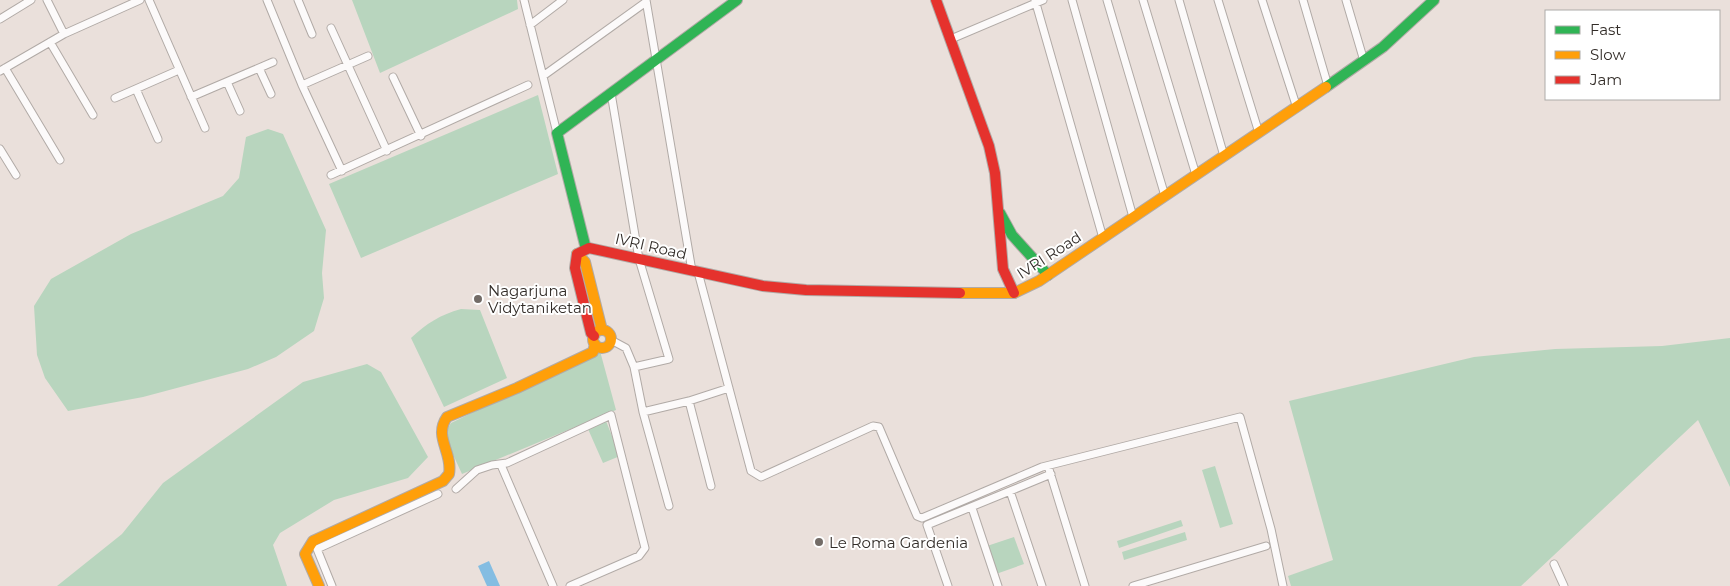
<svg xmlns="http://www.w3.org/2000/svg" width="1730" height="586" viewBox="0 0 1730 586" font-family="Montserrat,sans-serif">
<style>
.green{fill:#b8d5be}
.water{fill:#84bde2}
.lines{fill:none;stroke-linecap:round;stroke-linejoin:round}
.street-casing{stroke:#b1aaa6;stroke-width:9}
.fast-casing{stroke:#b1aaa6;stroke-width:12}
.slow-casing{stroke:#b1aaa6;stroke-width:12}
.jam-casing{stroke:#b1aaa6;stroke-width:12}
.street{stroke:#fcfafa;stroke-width:7}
.fast{stroke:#30b455;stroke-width:10}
.slow{stroke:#ff9f0a;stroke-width:10}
.jam{stroke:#e5322d;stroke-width:10}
.poi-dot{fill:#736c67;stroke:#fff;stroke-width:2}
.labels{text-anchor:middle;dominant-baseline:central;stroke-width:4;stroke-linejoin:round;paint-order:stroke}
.street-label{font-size:15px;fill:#332d29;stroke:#fff}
.poi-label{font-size:15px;fill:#332d29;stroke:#fff;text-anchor:start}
</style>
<rect width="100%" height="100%" fill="#eae0db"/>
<path class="green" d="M 352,0 L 517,0 L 518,9 L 380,73 Z
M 538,95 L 558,174 L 361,258 L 329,184 Z
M 268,129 L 283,134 L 326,230 L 322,273 L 324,298 L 314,331 L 276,357 L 248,369 L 143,397 L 68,411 L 45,378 L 37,355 L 34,306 L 51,279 L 131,234 L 223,196 L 239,178 L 246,137 Z
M 461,309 L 480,310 L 507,378 L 444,407 L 411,338 C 427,323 440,315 461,309 Z
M 1730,338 L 1730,487 L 1698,420 L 1521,586 L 1291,586 L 1288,576 L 1333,560 L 1289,401 L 1474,357 L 1555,349 L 1662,346 Z
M 600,351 L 616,410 L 462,474 L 444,435 L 451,423 Z
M 367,364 L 381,372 L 428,457 L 408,478 L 334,500 L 280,533 L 273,545 L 287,586 L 57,586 L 122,534 L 163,483 L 303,382 Z
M 606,421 L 620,456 L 603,463 L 588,429 Z
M 1215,466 L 1233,524 L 1220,528 L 1202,470 Z
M 1181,520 L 1183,526 L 1119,548 L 1117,541 Z
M 1185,532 L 1187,540 L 1124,560 L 1122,552 Z
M 1014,537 L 1024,564 L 996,574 L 987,546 Z"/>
<path class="water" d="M 489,561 L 500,586 L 487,586 L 478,566 Z"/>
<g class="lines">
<g class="street-casing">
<path id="street" d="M 149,0 L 205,128
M 267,0 L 302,85 L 368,56
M 298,0 L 312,34
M 524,0 L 557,133
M 646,0 L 692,271
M 1035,0 L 1103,238
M 1072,0 L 1133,217
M 1107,0 L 1165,196
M 1143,0 L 1196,175
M 1179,0 L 1224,156
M 1218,0 L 1259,133
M 1262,0 L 1297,108
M 1303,0 L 1328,86
M 1346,0 L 1364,61
M 0,19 L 31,0
M 530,25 L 563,0
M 331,28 L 387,151
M 64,34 L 140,0
M 951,39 L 1043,0
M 50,42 L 93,115
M 5,68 L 60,160
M 259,68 L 271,94
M 0,71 L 64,34 L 47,0
M 543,76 L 646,2
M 393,77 L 421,136
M 227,82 L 240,111
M 302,85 L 342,171
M 136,89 L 158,139
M 611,93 L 639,259 L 669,359 L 634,367
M 191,97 L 273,62
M 115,98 L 179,70
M 0,149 L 16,175
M 331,175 L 528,85
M 698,272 L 751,471 L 761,477 L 873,426 L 879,427 L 917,516 L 922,518 L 1042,467 L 1240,417 L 1271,529 L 1283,586
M 611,340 L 626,348 L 634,367 L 643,412 L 669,506
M 689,401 L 711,486
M 643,412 L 689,401 L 729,388
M 501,465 L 553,586
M 1048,466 L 1085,586
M 456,489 L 477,470 L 492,465 L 507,463 L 611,415 L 645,548 L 639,556 L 570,586
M 1010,491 L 1051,474
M 972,508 L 998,586
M 1554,564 L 1564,586
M 332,586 L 317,549 L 438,494
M 948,586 L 927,525 L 1010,491 L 1042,586
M 1133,586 L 1266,546"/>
</g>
<g class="fast-casing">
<path id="fast" d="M 1326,87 L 1383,47 L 1434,0
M 1000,213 L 1012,235 L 1048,275
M 586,249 L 557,133 L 737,0"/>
</g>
<g class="slow-casing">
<path id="slow" d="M 577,254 L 585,262 L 602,330
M 960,293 L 1014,293 L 1039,281 L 1326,87
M593 339a9 9 0 1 1 18 0a9 9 0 1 1-18 0Z
M 319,586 L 305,554 L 313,541 L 443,481 L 449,474 C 453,452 433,437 447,417 L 517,388 L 593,352 L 595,344"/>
</g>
<g class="jam-casing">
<path id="jam" d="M 936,0 L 989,146 L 995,173 L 1003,269 L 1014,293
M 577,254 L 589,248 L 763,286 L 806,290 L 960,293
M 577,254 L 575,268 L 591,333 L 594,336"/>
</g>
<use href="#street" class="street"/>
<use href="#fast" class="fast"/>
<use href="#slow" class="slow"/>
<use href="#jam" class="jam"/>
</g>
<g class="poi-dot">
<circle cx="478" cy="299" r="5"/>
<circle cx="819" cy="542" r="5"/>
</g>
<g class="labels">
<g class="street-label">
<text transform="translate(651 246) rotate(13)">IVRI Road</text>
<text transform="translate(1049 255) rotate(-33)">IVRI Road</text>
</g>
<g class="poi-label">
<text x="488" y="290">Nagarjuna<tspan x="488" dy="17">Vidytaniketan</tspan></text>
<text x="829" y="542">Le Roma Gardenia</text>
</g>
</g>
<rect x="1545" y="10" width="175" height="90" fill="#ffffff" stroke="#adaba9"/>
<rect x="1555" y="26" width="25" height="8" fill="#30b455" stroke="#adaba9"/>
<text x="1590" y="35" font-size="15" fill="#332d29">Fast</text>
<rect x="1555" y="51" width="25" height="8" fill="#ff9f0a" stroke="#adaba9"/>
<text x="1590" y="60" font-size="15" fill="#332d29">Slow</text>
<rect x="1555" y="76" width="25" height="8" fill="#e5322d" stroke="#adaba9"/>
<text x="1590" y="85" font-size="15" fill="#332d29">Jam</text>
</svg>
